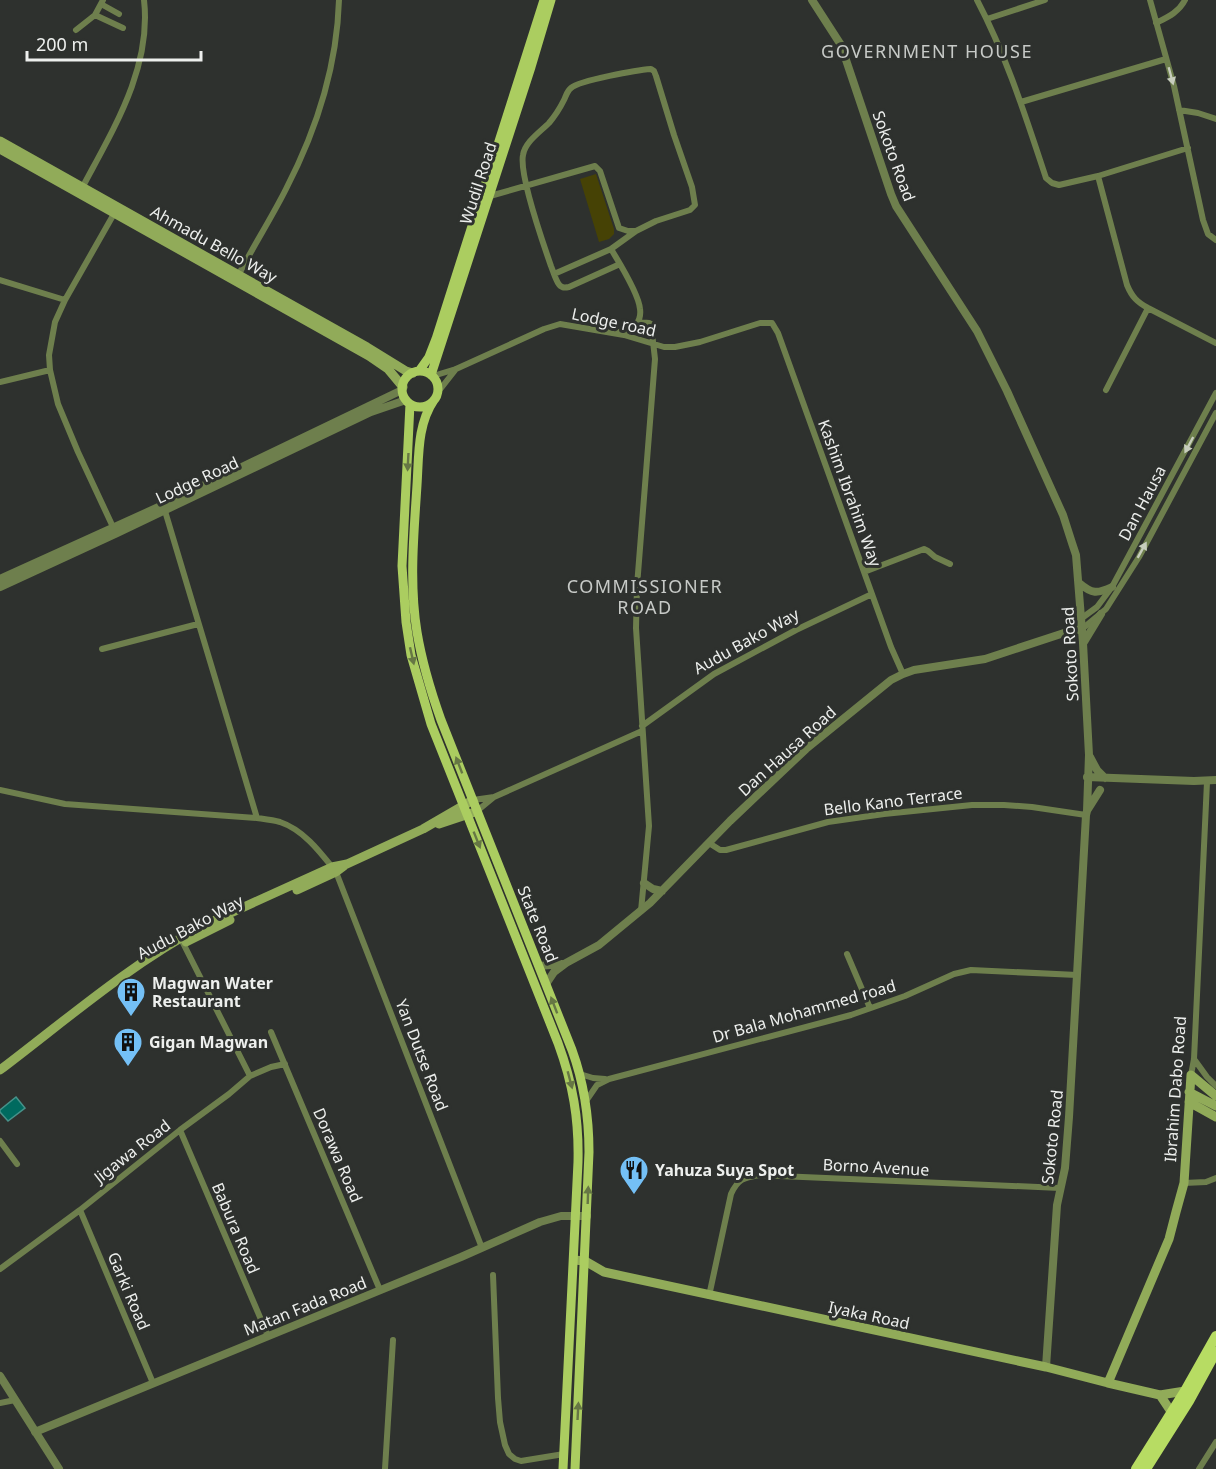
<svg xmlns="http://www.w3.org/2000/svg" width="1216" height="1469" viewBox="0 0 1216 1469" font-family="'Noto Sans',sans-serif">
<style>
.green{fill:#464205}
.water{fill:#006a5f;stroke:#47928a;stroke-width:1.5}
.lines{fill:none;stroke-linecap:round;stroke-linejoin:round}
.minor{stroke:#6e7f4d;stroke-width:6}
.tertiary{stroke:#6e7f4d;stroke-width:8}
.secondary{stroke:#91ab59;stroke-width:9}
.primary{stroke:#abcd60;stroke-width:9}
.trunk{stroke:#b7dc63;stroke-width:10}
.oneway{fill:#c7cdbd}
.oneway2{fill:#674}
.labels{text-anchor:middle;dominant-baseline:central;stroke-width:6;stroke-linejoin:round;paint-order:stroke}
.street-label{font-size:16px;fill:#edefed;stroke:#2e312e}
.poi-label{font-size:16px;font-weight:bold;fill:#edefed;stroke:#2e312e;text-anchor:start}
.neighbourhood-label{font-size:18px;letter-spacing:1.5px;fill:#c7cac7;stroke:#2e312e}
</style>
<rect width="100%" height="100%" fill="#2e312e"/>
<path class="green" d="M 596,174 L 614,229 L 614,234 L 609,239 L 599,242 L 580,179 Z"/>
<path class="water" d="M 16,1097 L 25,1108 L 8,1121 L 0,1112 L 0,1110 Z"/>
<g class="lines">
<path class="minor" d="M 977,0 C 1007,57 1026,118 1046,178 L 1052,183 L 1059,185 L 1098,176 L 1188,148
M 1150,0 L 1174,86 L 1203,220 L 1208,234 L 1216,240
M 101,4 L 119,14
M 95,15 L 123,28
M 987,19 L 1045,0
M 1156,23 C 1168,17 1179,12 1185,0
M 76,30 L 95,15 L 103,0
M 1021,102 L 1166,59
M 1179,110 L 1198,113 L 1216,119
M 1098,176 L 1127,285 C 1132,297 1137,302 1148,308 L 1216,343
M 81,190 C 112,131 152,69 144,0
M 490,196 L 595,166 L 600,171 L 619,228 L 628,231 L 636,231
M 611,249 C 619,262 639,295 640,309 C 641,315 639,323 634,327 C 630,330 622,331 616,333
M 554,274 L 611,249 L 636,231 L 656,221 L 690,210 L 695,205 L 692,187 L 674,135 L 656,76 L 654,71 L 651,69 C 638,70 580,80 571,88 C 567,91 566,96 564,100 C 560,108 555,116 549,123 C 540,132 525,142 523,155 C 519,175 543,243 551,266 C 553,271 555,278 558,283 C 561,288 564,288 569,287 L 620,264
M 237,278 C 252,248 271,219 286,189 C 316,131 337,66 339,0
M 0,280 L 65,300
M 638,322 L 649,323 L 651,324 L 655,359 L 637,586 L 636,628 L 649,826 L 641,911
M 433,376 L 456,369 L 544,329 L 560,324 L 624,335 L 664,347 L 675,347 L 700,342 L 760,323 L 772,323 L 778,333 L 891,647 L 903,674
M 0,382 L 50,370
M 1106,390 L 1148,308
M 438,392 L 456,369
M 165,511 L 257,818
M 113,527 L 78,452 L 58,404 L 50,370 L 49,355 L 55,322 L 65,300 L 115,212
M 864,572 L 924,549 L 928,551 L 935,557 L 950,564
M 1082,618 L 1097,607 L 1112,587 L 1216,393
M 1082,629 L 1106,609 L 1139,557 L 1216,413
M 102,649 L 198,624
M 642,726 L 714,674 L 796,630 L 872,594
M 0,790 L 65,804 L 257,818 C 264,819 273,820 280,822 C 304,830 321,853 336,872 L 482,1248
M 473,800 L 494,797
M 477,811 L 494,797 L 642,731
M 709,843 L 720,850 L 726,850 L 828,822 L 884,814 L 972,805 L 1004,805 L 1032,807 L 1086,815
M 183,943 L 250,1076
M 847,954 L 870,1008
M 271,1032 L 380,1290
M 1194,1059 L 1207,1077 L 1216,1086
M 580,1074 L 593,1078 L 605,1079
M 1191,1075 L 1194,1059 L 1207,782
M 586,1101 L 597,1085 L 609,1079 L 851,1015 L 905,996 L 954,974 L 971,970 L 1077,975
M 180,1130 L 268,1336
M 0,1141 L 17,1164
M 1184,1183 L 1206,1182 L 1216,1178
M 80,1210 L 153,1383
M 0,1269 L 80,1210 L 180,1130 L 229,1094 L 250,1076 L 271,1067 L 285,1064
M 493,1275 L 498,1398 L 500,1422 L 505,1445 L 509,1454 L 515,1459 L 521,1461 L 564,1454
M 709,1296 L 731,1194 C 738,1179 743,1178 759,1175 L 1060,1188
M 0,1403 L 15,1400
M 385,1469 L 393,1340
M 1199,1469 L 1216,1442"/>
<path class="tertiary" d="M 812,0 L 841,45 L 891,194 L 896,206 L 977,331 L 1007,391 L 1063,515 L 1072,543 L 1076,555 L 1083,643 L 1089,755 L 1087,811 L 1086,815 L 1069,1117 L 1065,1168 L 1057,1205 L 1046,1367
M 0,579 L 163,505 L 402,390
M 1079,583 C 1092,594 1097,594 1112,587
M 0,587 L 117,533 L 371,412 L 406,400
M 1084,642 L 1101,614
M 1090,757 L 1097,770 L 1105,778
M 1087,777 L 1194,781 L 1216,780
M 1088,809 L 1100,790
M 644,883 L 653,889 L 662,891
M 539,966 L 562,964
M 546,984 L 554,972 L 566,963 L 599,945 L 650,903 L 730,821 L 806,749 L 891,680 L 903,674 L 914,670 L 985,659 L 1067,632 L 1082,629
M 0,1376 L 59,1469
M 35,1432 L 461,1257 L 540,1222 L 561,1216 L 587,1216"/>
<path class="secondary" d="M 0,141 L 367,347 L 406,371 L 413,373
M 0,149 L 369,356 L 388,369 L 403,387
M 439,824 L 475,812
M 297,890 L 336,872 L 344,866
M 186,942 L 230,920
M 0,1070 C 66,1020 129,965 202,926 L 332,867 L 347,864 L 423,829 L 473,800
M 1191,1075 L 1216,1096
M 1189,1092 L 1216,1106
M 1189,1102 L 1216,1117
M 574,1260 L 585,1261 L 604,1272 L 1046,1367 L 1108,1383 L 1160,1395 L 1185,1391
M 1108,1383 L 1169,1239 L 1176,1212 L 1184,1183 L 1191,1075
M 1160,1395 L 1172,1413"/>
<path class="primary" d="M 419,371 L 429,357 L 436,339 L 544,0
M402 389a18 18 0 1 1 36 0a18 18 0 1 1-36 0Z
M 431,375 L 531,67 L 551,0
M 434,400 C 417,425 419,456 417,485 C 414,533 409,583 417,632 C 422,662 431,692 441,720 L 572,1050 C 584,1083 589,1116 589,1152 L 575,1469
M 410,404 L 402,566 L 406,622 L 411,655 L 431,724 L 558,1043 C 573,1084 579,1119 578,1162 L 563,1469"/>
<path class="trunk" d="M 1136,1469 L 1185,1391 L 1216,1336
M 1146,1469 L 1189,1401 L 1216,1352"/>
</g>
<defs><path id="oneway-solid" d="M-6-.8H1V-3.2L6.5 0L1 3.2V.8H-6Z" transform="scale(1.5)"/></defs>
<g class="oneway">
<use href="#oneway-solid" transform="translate(1171 76) rotate(75)"/>
<use href="#oneway-solid" transform="translate(1189 445) rotate(118)"/>
<use href="#oneway-solid" transform="translate(1142 550) rotate(-61)"/>
</g>
<g class="oneway2">
<use href="#oneway-solid" transform="translate(408 462) rotate(93)"/>
<use href="#oneway-solid" transform="translate(412 656) rotate(77)"/>
<use href="#oneway-solid" transform="translate(459 765) rotate(-111)"/>
<use href="#oneway-solid" transform="translate(477 840) rotate(68)"/>
<use href="#oneway-solid" transform="translate(554 1005) rotate(-111)"/>
<use href="#oneway-solid" transform="translate(570 1080) rotate(75)"/>
<use href="#oneway-solid" transform="translate(588 1195) rotate(-88)"/>
<use href="#oneway-solid" transform="translate(578 1411) rotate(-87)"/>
</g>
<defs>
<g id="building-pin" transform="scale(1.5)"><path d="M0 17L-7.5 6A9.5 9.5 0 1 1 7.5 6Z" fill="#74c0f6" stroke="#2e312e"/><path d="M-4-6H4V6H1V3H-1V6H-4ZM-2.5-4.3h1.7v1.8h-1.7ZM.8-4.3h1.7v1.8H.8ZM-2.5-1h1.7V.8h-1.7ZM.8-1h1.7V.8H.8Z" fill="#111"/></g>
<g id="restaurant-pin" transform="scale(1.5)"><path d="M0 17L-7.5 6A9.5 9.5 0 1 1 7.5 6Z" fill="#74c0f6" stroke="#2e312e"/><path d="M-5-6h1v4h1v-4h1v4h1v-4h1v5L-1.5 .5V6h-2V.5L-5-1ZM5-6V6H3V1.5H1.5Q1.5-4 5-6Z" fill="#111"/></g>
</defs>
<g fill-rule="evenodd">
<use href="#building-pin" x="131" y="992"/>
<use href="#building-pin" x="128" y="1042"/>
<use href="#restaurant-pin" x="634" y="1170"/>
</g>
<g class="labels">
<g class="street-label">
<text transform="translate(894 156) rotate(70)">Sokoto Road</text>
<text transform="translate(478 183) rotate(-72)">Wudil Road</text>
<text transform="translate(214 244) rotate(29)">Ahmadu Bello Way</text>
<text transform="translate(614 322) rotate(12)">Lodge road</text>
<text transform="translate(197 480) rotate(-25)">Lodge Road</text>
<text transform="translate(850 493) rotate(70)">Kashim Ibrahim Way</text>
<text transform="translate(1142 503) rotate(-62)">Dan Hausa</text>
<text transform="translate(746 641) rotate(-29)">Audu Bako Way</text>
<text transform="translate(1070 654) rotate(-93)">Sokoto Road</text>
<text transform="translate(787 751) rotate(-42)">Dan Hausa Road</text>
<text transform="translate(893 801) rotate(-7)">Bello Kano Terrace</text>
<text transform="translate(538 924) rotate(68)">State Road</text>
<text transform="translate(190 927) rotate(-28)">Audu Bako Way</text>
<text transform="translate(804 1011) rotate(-16)">Dr Bala Mohammed road</text>
<text transform="translate(422 1055) rotate(69)">Yan Dutse Road</text>
<text transform="translate(1175 1089) rotate(-86)">Ibrahim Dabo Road</text>
<text transform="translate(1052 1137) rotate(-84)">Sokoto Road</text>
<text transform="translate(132 1151) rotate(-38)">Jigawa Road</text>
<text transform="translate(338 1155) rotate(67)">Dorawa Road</text>
<text transform="translate(876 1167) rotate(3)">Borno Avenue</text>
<text transform="translate(236 1228) rotate(67)">Babura Road</text>
<text transform="translate(129 1291) rotate(67)">Garki Road</text>
<text transform="translate(305 1306) rotate(-22)">Matan Fada Road</text>
<text transform="translate(869 1315) rotate(12)">Iyaka Road</text>
</g>
<g class="poi-label">
<text x="152" y="983">Magwan Water<tspan x="152" dy="18">Restaurant</tspan></text>
<text x="149" y="1042">Gigan Magwan</text>
<text x="655" y="1170">Yahuza Suya Spot</text>
</g>
<g class="neighbourhood-label">
<text x="927" y="51">GOVERNMENT HOUSE</text>
<text x="645" y="586">COMMISSIONER<tspan x="645" dy="21">ROAD</tspan></text>
</g>
</g>
<path d="M27 51v9h174v-9" fill="none" stroke="#edefed" stroke-width="3"/>
<text x="36" y="51" font-size="18" fill="#edefed" stroke="#2e312e" stroke-width="4.5" paint-order="stroke">200 m</text>
</svg>
